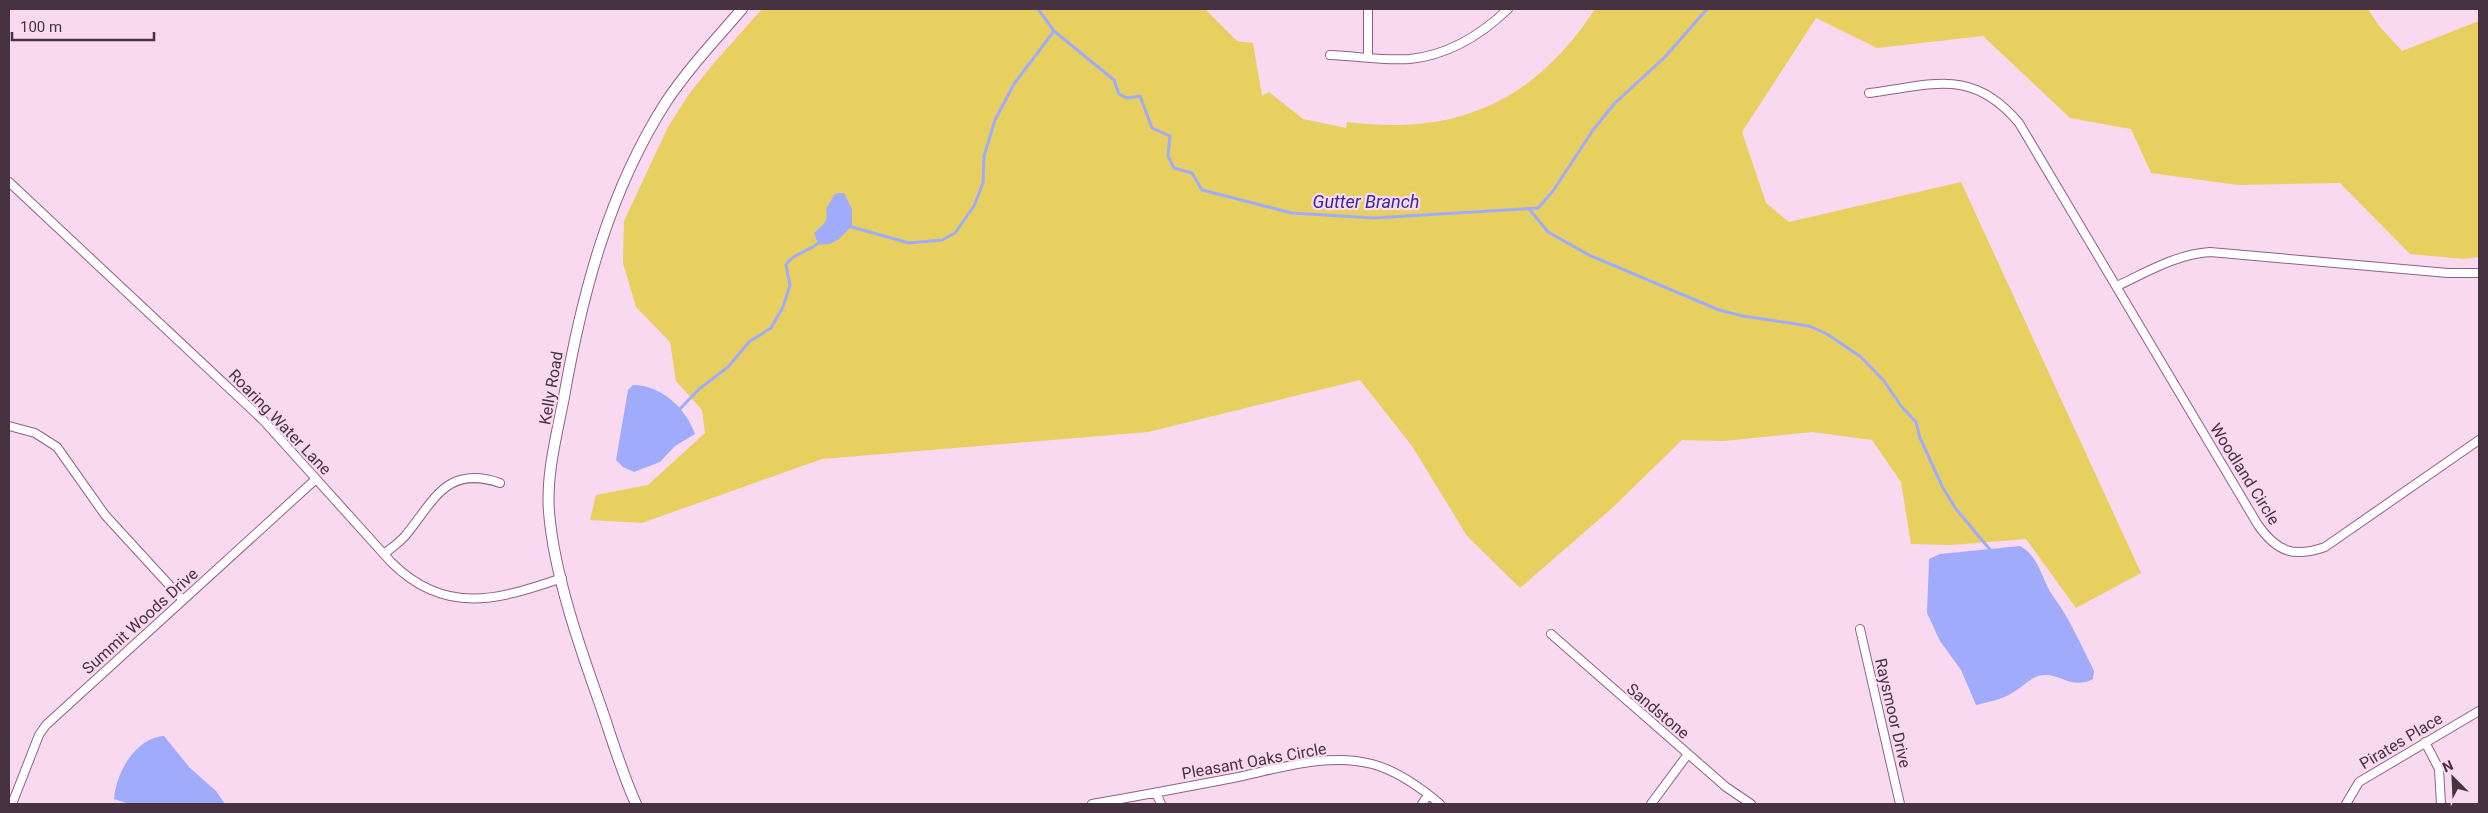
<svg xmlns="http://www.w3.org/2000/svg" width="2488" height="813" viewBox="0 0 2488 813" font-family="Roboto,sans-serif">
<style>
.green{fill:#e7cf60}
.water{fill:#a0acfb}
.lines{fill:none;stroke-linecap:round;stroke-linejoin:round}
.stream{stroke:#a0acfb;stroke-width:3}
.minor-casing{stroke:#906183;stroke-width:10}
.tertiary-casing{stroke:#906183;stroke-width:12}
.minor{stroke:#fff;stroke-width:8}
.tertiary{stroke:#fff;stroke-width:10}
.labels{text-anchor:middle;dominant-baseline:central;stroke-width:4.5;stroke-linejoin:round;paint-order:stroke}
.street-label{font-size:16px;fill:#463240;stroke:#f9d9ef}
.water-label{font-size:18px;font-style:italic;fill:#332c9c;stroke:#f9d9ef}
</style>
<rect width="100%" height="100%" fill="#f9d9ef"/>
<path class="green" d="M 762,9 L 1205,9 L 1237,41 L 1253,43 L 1262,96 L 1269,92 L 1303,119 L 1346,128 L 1347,122 C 1457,136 1534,102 1595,9 L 2368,9 L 2379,26 L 2402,51 L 2479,21 L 2479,257 L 2463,259 L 2410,254 L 2340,183 L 2238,185 L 2151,173 L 2131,129 L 2070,118 L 1983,36 L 1877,48 L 1816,18 L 1742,132 L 1766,203 L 1789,222 L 1961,182 L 2141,573 L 2076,608 L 2026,539 L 1951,545 L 1911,544 L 1901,482 L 1872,440 L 1812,432 L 1724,441 L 1682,440 L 1611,509 L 1520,588 L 1467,536 L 1412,446 L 1360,380 L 1148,432 L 822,459 L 642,523 L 590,520 L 596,495 L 648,485 L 705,433 L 702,410 L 676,381 L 670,342 L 636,307 L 623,263 L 624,221 L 668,127 L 689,94 L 714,63 Z"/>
<path class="water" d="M 838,193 L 844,193 L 852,209 L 852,226 C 841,237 834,247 818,244 L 814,233 C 823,224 829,222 826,209 L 834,195 Z
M 633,385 C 661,385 686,408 695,434 L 675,446 L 660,462 L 634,472 L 623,467 L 616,460 L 628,390 Z
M 2020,546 C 2040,557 2041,579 2053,596 C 2070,619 2081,645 2094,671 L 2093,679 C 2071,691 2058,670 2038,676 C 2029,679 2020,689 2012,693 C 2001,700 1988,702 1976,705 L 1961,670 L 1940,641 L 1927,613 L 1929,559 L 1940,554 Z
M 164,736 L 190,768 L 216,791 L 225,804 L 129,804 L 114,799 C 116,773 135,738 164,736 Z"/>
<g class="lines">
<path class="stream" d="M 1038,9 L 1054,31 L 1114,80 L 1119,94 L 1127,98 L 1140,96 L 1152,128 L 1170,136 L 1168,156 L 1174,168 L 1192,173 L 1202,190 L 1292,213 L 1374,218 L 1538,208 L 1553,191 L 1593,130 L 1615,103 L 1665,57 L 1707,9
M 1530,210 L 1548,232 L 1589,255 L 1719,310 L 1743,316 L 1809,326 L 1827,334 L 1861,357 L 1884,381 L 1901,406 L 1916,422 L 1920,438 L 1943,488 L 1956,509 L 1992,552
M 848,226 L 909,243 L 942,240 L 955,233 L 974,206 L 983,183 L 984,156 L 995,120 L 1014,84 L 1054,31
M 679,410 L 699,389 L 728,367 L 749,342 L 771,328 L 783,307 L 790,285 L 786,265 C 793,253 811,251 821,241"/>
<g class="minor-casing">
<path id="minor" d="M 1330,55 C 1356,56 1384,61 1410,59 C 1448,55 1482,34 1508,9
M 1368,57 L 1368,9
M 1869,93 C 1933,85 1972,67 2019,123 L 2258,525 C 2277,552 2294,558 2325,547 L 2479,440
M 9,182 L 263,420 L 391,562 C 445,616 498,600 562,578
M 2117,286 C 2147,272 2177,254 2210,252 L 2448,273 L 2479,273
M 9,426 L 35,433 L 57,447 L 105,515 L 183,600
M 384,554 C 391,548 399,543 405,536 C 433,503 445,464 500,483
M 1860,629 L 1900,804
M 1551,634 L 1726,787 L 1751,804
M 2425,742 L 2439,769 L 2441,804
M 1156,793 L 1161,804
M 12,804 L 39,735 L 46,725 L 316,479
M 1092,804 C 1139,796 1186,787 1233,778 C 1277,769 1328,752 1372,764 C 1398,771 1420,787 1440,804
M 1422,804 L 1428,795
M 1651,804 L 1688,754
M 2346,804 L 2359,782 L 2479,711"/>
</g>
<g class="tertiary-casing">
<path id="tertiary" d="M 636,804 C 622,773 612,739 601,707 C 580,648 554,574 549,512 C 546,474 557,434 564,397 C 582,294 609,191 666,102 C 688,69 716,39 742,9"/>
</g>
<use href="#minor" class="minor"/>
<use href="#tertiary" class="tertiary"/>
</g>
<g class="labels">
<g class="street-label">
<text transform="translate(551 388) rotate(-80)">Kelly Road</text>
<text transform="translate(280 422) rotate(46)">Roaring Water Lane</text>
<text transform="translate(2245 474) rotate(58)">Woodland Circle</text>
<text transform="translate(140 621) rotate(-42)">Summit Woods Drive</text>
<text transform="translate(1658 711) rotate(40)">Sandstone</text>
<text transform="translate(1893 713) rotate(77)">Raysmoor Drive</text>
<text transform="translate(2401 741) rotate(-31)">Pirates Place</text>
<text transform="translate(1254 761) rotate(-10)">Pleasant Oaks Circle</text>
</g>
<g class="water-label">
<text x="1366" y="201">Gutter Branch</text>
</g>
</g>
<rect width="2488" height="813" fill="none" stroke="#463240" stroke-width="20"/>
<g transform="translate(2453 778) rotate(336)" stroke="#f9d9ef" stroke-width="4" paint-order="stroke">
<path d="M0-4L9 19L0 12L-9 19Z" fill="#463240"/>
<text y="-8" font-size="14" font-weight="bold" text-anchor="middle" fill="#463240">N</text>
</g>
<path d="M12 32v8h142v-8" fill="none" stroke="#463240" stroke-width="2.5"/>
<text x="20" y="32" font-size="15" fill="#463240" stroke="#f9d9ef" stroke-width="4" paint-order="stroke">100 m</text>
</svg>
